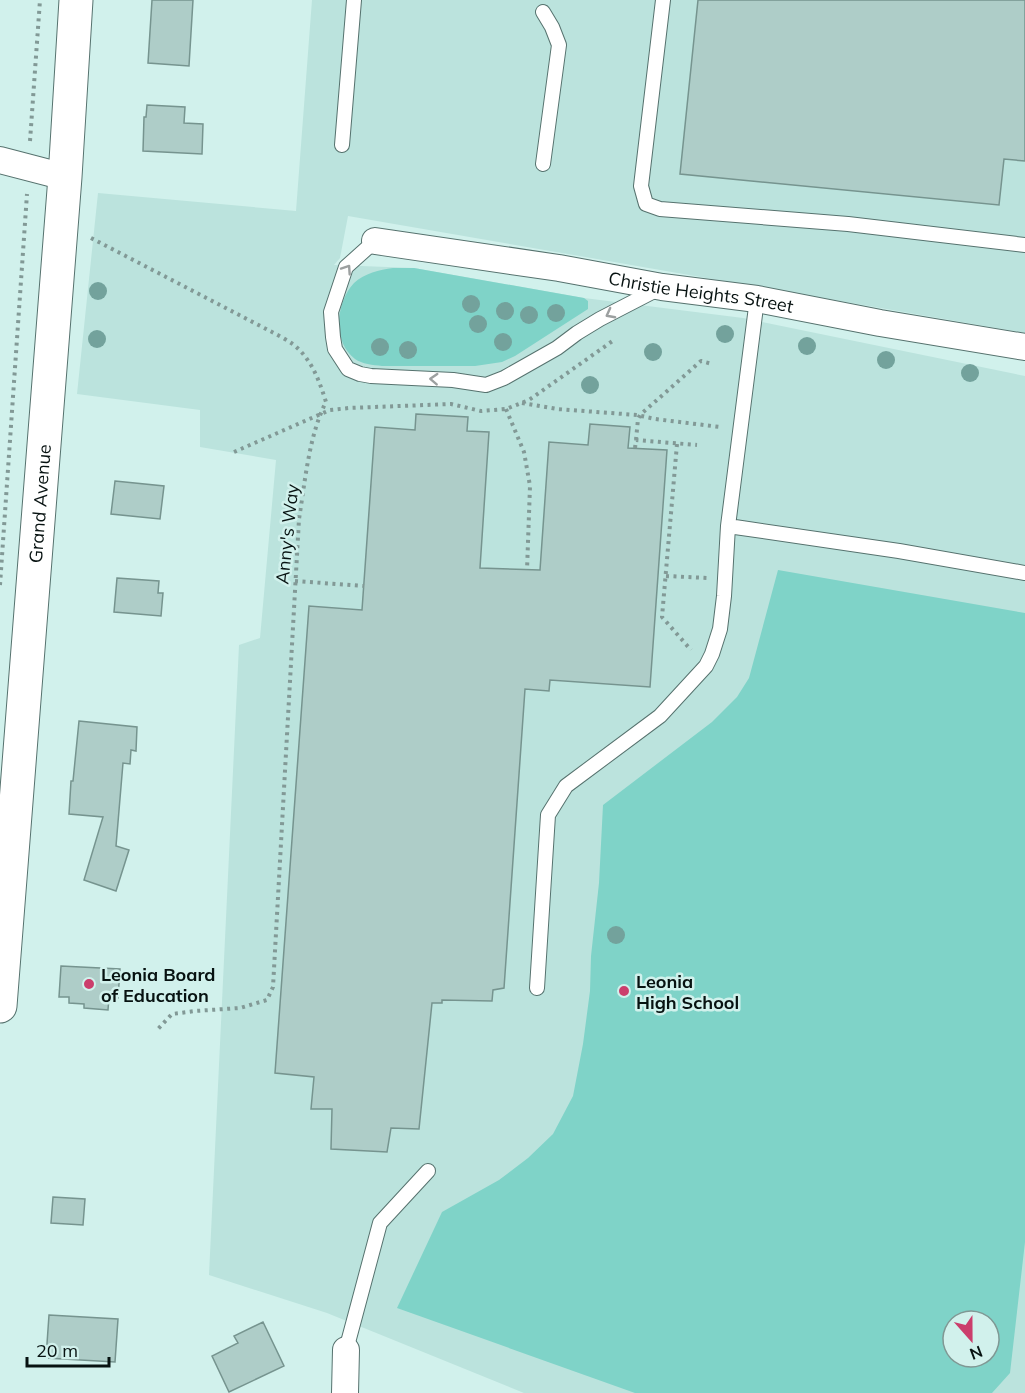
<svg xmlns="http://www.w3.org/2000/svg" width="1025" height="1393" viewBox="0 0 1025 1393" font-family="Mulish,sans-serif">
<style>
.built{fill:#bbe3dd;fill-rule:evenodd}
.green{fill:#7fd3c8;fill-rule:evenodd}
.building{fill:#aecdc8;stroke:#76948f;stroke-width:1.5}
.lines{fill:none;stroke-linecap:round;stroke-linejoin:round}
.service-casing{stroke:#56726e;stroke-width:16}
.minor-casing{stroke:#56726e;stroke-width:28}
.primary-casing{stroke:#56726e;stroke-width:35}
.path{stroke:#829996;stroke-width:4;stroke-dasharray:3 4.5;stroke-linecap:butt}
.service{stroke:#fff;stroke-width:14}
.minor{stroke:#fff;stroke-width:26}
.primary{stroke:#fff;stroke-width:33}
.tree{fill:#73a29c}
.oneway{stroke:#9ca0a0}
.poi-dot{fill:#cb3e6c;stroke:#d1f1ec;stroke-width:2}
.labels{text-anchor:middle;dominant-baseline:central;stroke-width:5;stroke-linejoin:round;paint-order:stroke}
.street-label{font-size:18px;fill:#071211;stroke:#d1f1ec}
.poi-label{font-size:18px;font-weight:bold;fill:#071211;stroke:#d1f1ec;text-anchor:start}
</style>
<rect width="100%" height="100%" fill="#d1f1ec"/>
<path class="built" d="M 312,0 L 1025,0 L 1025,333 L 348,216 L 340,258 L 334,265 L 414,268 L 584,298 L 743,318 L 1025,376 L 1025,1393 L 524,1393 L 327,1313 L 209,1275 L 239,645 L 260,638 L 276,460 L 200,447 L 200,410 L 77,394 L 98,193 L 296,211 ZM 953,1321 L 989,1321 L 989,1357 L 953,1357 Z"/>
<path class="green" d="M 393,268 L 414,268 L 584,298 L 588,301 L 588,309 L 515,356 L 502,362 L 475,366 L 382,366 C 373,365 362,364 355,359 C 332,342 336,302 354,283 C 365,273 379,270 393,268 Z
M 778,570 L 1025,613 L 1025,1242 L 1010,1373 L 992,1393 L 635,1393 L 397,1308 L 442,1212 L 499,1180 L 528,1158 L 553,1134 L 573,1096 L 583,1044 L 590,991 L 591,956 L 599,883 L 603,805 L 712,722 L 737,697 L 749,678 ZM 953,1321 L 989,1321 L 989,1357 L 953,1357 Z"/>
<path class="building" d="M 152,0 L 193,0 L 189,66 L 148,63 Z
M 698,0 L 1025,0 L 1025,161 L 1004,159 L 999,205 L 680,174 Z
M 147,105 L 185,107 L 184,123 L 203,124 L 202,154 L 143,151 L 144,117 L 146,117 Z
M 416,414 L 468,417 L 467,431 L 489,432 L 480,568 L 540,570 L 549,442 L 588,445 L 590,424 L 630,427 L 628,448 L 667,450 L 650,687 L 550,680 L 549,691 L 525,689 L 504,988 L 493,990 L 492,1001 L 442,1000 L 442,1003 L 432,1003 L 419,1129 L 391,1128 L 387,1152 L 331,1149 L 332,1109 L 311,1109 L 314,1077 L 275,1073 L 309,606 L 362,610 L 375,427 L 415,430 Z
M 115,481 L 164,486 L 160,519 L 111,514 Z
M 117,578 L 159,581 L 158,593 L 163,593 L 161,616 L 114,612 Z
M 79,721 L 137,727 L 136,751 L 131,750 L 130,764 L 123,763 L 116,846 L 129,850 L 116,891 L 84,880 L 103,817 L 69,814 L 71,781 L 73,781 Z
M 61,966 L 120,969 L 118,998 L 109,997 L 108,1010 L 84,1008 L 84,1004 L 69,1003 L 69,997 L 59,997 Z
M 53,1197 L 85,1199 L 83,1225 L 51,1223 Z
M 49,1315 L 118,1319 L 115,1362 L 46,1358 Z
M 263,1322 L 284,1366 L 229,1392 L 212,1356 L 238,1343 L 234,1336 Z"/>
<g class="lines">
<g class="service-casing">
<path id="service" d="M 663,0 L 641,186 L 646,204 L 660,209 L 848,224 L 1025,245
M 543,12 L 552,27 L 559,45 L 543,164
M 342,145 L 354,0
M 375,241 L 346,267 L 331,312 L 333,337 L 335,349 L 348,369 L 360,374 L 371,376 L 453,380 L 486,385 L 504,378 L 557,348 L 577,333 L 600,319 L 660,288
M 757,299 L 728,526 L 899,551 L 1025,573
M 537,988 L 548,815 L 566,786 L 660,716 L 706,666 L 712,654 L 720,629 L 724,596 L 728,526
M 346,1350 L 380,1223 L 428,1171"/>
</g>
<g class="minor-casing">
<g id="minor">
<path d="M 0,160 L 65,177"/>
<path id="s1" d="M 375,241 L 559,268 L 662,287 L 757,299 L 880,323 L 1025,347"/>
<path d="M 345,1393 L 346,1350"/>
</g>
</g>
<g class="primary-casing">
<g id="primary">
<path id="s2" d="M 0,1006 L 65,177 L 76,0"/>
</g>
</g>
<path class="path" d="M 30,141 L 40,0
M 91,238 L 270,331 C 278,335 287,340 294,345 C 312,360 319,380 326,402 C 309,435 305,482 299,519 L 273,987 L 267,1000 L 240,1008 L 195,1011 L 172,1014 L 156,1031
M 522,403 L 557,409 L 637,415 L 655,419 L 720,427
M 506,409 L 524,452 L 530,486 L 527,570
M 636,440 L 638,419 L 640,415 L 701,361 L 712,364
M 677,444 L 662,617 L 691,650
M 635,448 L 636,440 L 697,445
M 234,452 L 330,410 L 349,408 L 451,404 L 481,411 L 506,409 L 529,400 L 614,340
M 666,576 L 707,578
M 295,581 L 364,586
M 0,585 L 27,194"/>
<use href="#service" class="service"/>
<use href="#minor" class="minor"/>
<use href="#primary" class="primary"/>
</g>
<g class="tree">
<circle cx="98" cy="291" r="9"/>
<circle cx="471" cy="304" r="9"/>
<circle cx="505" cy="311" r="9"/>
<circle cx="556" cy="313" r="9"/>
<circle cx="529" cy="315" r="9"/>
<circle cx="478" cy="324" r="9"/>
<circle cx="725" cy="334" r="9"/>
<circle cx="97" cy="339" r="9"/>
<circle cx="503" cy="342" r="9"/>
<circle cx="807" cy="346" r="9"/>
<circle cx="380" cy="347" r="9"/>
<circle cx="408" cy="350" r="9"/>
<circle cx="653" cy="352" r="9"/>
<circle cx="886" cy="360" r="9"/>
<circle cx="970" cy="373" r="9"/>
<circle cx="590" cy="385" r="9"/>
<circle cx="616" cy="935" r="9"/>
</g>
<defs><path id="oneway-chevron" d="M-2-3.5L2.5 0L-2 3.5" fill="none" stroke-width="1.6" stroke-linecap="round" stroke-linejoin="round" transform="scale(1.5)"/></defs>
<g class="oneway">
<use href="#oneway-chevron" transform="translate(347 269) rotate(-56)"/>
<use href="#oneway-chevron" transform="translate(610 314) rotate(152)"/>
<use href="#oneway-chevron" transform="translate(434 379) rotate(-177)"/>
</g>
<g class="poi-dot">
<circle cx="89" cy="984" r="6"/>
<circle cx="624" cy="991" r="6"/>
</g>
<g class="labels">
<g class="street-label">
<text stroke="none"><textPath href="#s1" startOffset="330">Christie Heights Street</textPath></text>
<text stroke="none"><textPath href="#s2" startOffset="504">Grand Avenue</textPath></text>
<text transform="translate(287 534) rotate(-84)">Anny's Way</text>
</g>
<g class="poi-label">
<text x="101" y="974">Leonia Board<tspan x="101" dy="21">of Education</tspan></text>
<text x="636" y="981">Leonia<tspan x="636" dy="21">High School</tspan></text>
</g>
</g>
<g transform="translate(971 1339) rotate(159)"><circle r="28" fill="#d1f1ec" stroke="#809894" stroke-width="1.5"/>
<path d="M0-4.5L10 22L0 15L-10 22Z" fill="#cb3e6c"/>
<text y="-9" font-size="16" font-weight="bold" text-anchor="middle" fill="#071211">N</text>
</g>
<path d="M27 1357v9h82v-9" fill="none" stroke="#071211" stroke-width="3"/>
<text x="36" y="1357" font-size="18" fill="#071211" stroke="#d1f1ec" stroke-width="4.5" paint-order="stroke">20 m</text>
</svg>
